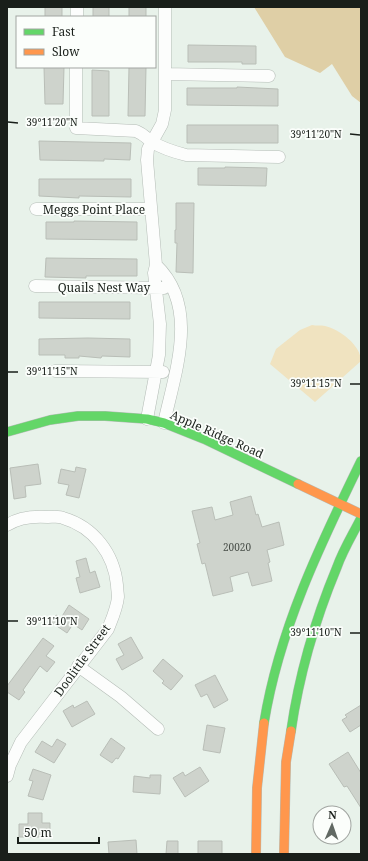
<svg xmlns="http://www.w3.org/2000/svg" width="368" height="861" viewBox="0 0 368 861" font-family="'Noto Serif',serif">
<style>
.green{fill:#f0e3c0}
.forest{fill:#dfcfa6}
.building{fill:#ced3cc;stroke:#b9beb7}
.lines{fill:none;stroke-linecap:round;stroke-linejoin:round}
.street-casing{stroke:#b4bcb6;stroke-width:13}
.fast-casing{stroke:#b4bcb6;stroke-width:10}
.slow-casing{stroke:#b4bcb6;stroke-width:10}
.street{stroke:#fcfdfc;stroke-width:12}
.fast{stroke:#63d668;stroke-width:9}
.slow{stroke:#ff974d;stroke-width:9}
.ticks{fill:none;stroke:#191f1a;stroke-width:1.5}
.labels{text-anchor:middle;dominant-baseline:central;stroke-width:3.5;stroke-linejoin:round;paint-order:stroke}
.number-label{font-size:10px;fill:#464c46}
.street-label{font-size:12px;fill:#191f1a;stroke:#fbfefb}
.ticks-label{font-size:10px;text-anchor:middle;fill:#191f1a;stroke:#fbfefb;stroke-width:3.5;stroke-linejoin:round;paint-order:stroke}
</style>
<rect width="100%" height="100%" fill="#e8f2ea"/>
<path class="green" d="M 312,325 C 316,326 321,325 325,326 C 339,329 361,345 361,361 L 315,402 L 270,364 L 276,349 L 300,330 Z"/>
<path class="forest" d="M 254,7 L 360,7 L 361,103 L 352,96 L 332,64 L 320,73 L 285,57 Z"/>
<path class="building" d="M 45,7 L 62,7 L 62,17 L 45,17 Z
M 93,7 L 109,7 L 109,17 L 93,17 Z
M 129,7 L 146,7 L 146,17 L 129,17 Z
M 188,45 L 256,46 L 256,64 L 242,64 L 242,62 L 188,62 Z
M 44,67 L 64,67 L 63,104 L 45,104 Z
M 129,67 L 146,67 L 145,116 L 128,116 Z
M 92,70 L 109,71 L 109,116 L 92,116 Z
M 237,87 L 278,89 L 278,106 L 187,105 L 187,88 L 237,88 Z
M 187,125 L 278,125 L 278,143 L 187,143 Z
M 39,141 L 131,143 L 130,160 L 104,159 L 104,161 L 40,160 Z
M 225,167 L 267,168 L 266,186 L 198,185 L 198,168 L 225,168 Z
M 39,179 L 131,179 L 131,197 L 79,196 L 79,198 L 39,196 Z
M 176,203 L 194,203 L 193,273 L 176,272 L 177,243 L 175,243 L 175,230 L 176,230 Z
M 74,221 L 137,222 L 137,240 L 46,239 L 46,222 L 74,222 Z
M 46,258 L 137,259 L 137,276 L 86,276 L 86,278 L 45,277 Z
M 39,302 L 130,302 L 130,319 L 39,318 Z
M 88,338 L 130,339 L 130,357 L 102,356 L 101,358 L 79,356 L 79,358 L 65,358 L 65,355 L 39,355 L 39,339 Z
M 38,464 L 41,484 L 25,486 L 26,497 L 14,499 L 10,468 Z
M 76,467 L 86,469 L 79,498 L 66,495 L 69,485 L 58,483 L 61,469 L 75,472 Z
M 251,496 L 256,515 L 258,514 L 262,527 L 279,522 L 284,545 L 267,550 L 270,562 L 268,563 L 272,581 L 252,586 L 248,572 L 230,577 L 233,591 L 213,596 L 205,563 L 202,564 L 197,544 L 200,543 L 192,511 L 212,507 L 215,520 L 233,515 L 230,502 Z
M 86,558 L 90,573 L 95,571 L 100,587 L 80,593 L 76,578 L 80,577 L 76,561 Z
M 69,605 L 89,619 L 82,630 L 73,624 L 67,633 L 51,622 L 56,615 L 61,618 Z
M 131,637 L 143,658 L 122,670 L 116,659 L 124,655 L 118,644 Z
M 43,638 L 54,646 L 46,656 L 55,662 L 47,672 L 40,666 L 23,690 L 25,692 L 19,700 L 7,692 L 7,686 Z
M 163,659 L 183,676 L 171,690 L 162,683 L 164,681 L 153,671 Z
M 215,675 L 228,700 L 214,708 L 207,694 L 201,697 L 195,685 Z
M 87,701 L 95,714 L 72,727 L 63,711 L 73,705 L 74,708 Z
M 361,705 L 361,725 L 350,732 L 342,720 L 347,717 L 345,715 Z
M 207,725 L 225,728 L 220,753 L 203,750 Z
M 111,738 L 125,748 L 118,759 L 116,758 L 112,763 L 100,755 Z
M 57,739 L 66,744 L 54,763 L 35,752 L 42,741 L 52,747 Z
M 348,752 L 361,773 L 361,808 L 347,786 L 344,787 L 329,764 Z
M 200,767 L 209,781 L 185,797 L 173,778 L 183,772 L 185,776 Z
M 33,769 L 51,775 L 43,800 L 28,796 L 33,781 L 29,780 Z
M 150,775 L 161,775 L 160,794 L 133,792 L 134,776 L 150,778 Z
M 28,813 L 42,813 L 42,823 L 50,823 L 50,837 L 19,837 L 19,824 L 28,824 Z
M 136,840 L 137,854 L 109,854 L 108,842 Z
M 167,841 L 178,841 L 178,854 L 166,854 Z
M 198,841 L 222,841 L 222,854 L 198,854 Z"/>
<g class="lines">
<g class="street-casing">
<path id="street" d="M 77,17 L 77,7
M 76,67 L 76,128 L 136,131 C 145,135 145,137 152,142 C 162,148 174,152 186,155 L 279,157
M 165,74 L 269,76
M 36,209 L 151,209
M 156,265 C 200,307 175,372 164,423
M 35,286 L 164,288
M 55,371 L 163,372
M 147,419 L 159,355 L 160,324 L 154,273 L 156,265 L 147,160 L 148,149 L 162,124 L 165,110 L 165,7
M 7,525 C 18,518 34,516 48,517 C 53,517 59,516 63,518 C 94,527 114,554 117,585 C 117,589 118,594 118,597 C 117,608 112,619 108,629 L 21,742 L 10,765 L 7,776
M 78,666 L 121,697 L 158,729"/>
</g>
<g class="fast-casing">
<path id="fast" d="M 7,432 L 50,420 L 78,416 L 105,416 L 147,419 L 164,423 L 204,439 L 298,484
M 264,723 C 279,630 320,545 361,461
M 291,731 C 299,675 315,620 337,567 C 343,550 353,534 361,518"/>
</g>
<g class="slow-casing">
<path id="slow" d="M 298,484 L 361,514
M 256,854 L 257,788 L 264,723
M 284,854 L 286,762 L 291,731"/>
</g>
<use href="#street" class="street"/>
<use href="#fast" class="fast"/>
<use href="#slow" class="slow"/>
</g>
<path class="ticks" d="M 8,122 L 18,123M 350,134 L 360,135M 8,372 L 18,372M 350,384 L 360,384M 8,621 L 18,621M 350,633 L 360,633"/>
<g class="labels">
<g class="number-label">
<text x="237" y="547">20020</text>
</g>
<g class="street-label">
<text x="94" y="209">Meggs Point Place</text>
<text x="104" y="287">Quails Nest Way</text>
<text transform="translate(217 434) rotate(24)">Apple Ridge Road</text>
<text transform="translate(82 660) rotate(-54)">Doolittle Street</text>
</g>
</g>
<g class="ticks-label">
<text x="52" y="126">39°11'20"N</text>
<text x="316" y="138">39°11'20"N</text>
<text x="52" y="375">39°11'15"N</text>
<text x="316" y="387">39°11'15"N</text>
<text x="52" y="625">39°11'10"N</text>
<text x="316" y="636">39°11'10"N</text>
</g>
<rect width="368" height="861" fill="none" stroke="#191f1a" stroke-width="16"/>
<rect x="16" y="16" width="140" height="52" fill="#fbfefb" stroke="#a1a5a1"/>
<rect x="24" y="29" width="20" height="6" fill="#63d668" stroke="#a1a5a1"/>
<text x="52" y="36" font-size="12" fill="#191f1a">Fast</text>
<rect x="24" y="49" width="20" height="6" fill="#ff974d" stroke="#a1a5a1"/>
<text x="52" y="56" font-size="12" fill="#191f1a">Slow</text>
<g transform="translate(332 825) rotate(2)"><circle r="19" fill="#fbfefb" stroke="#a1a5a1"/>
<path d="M0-3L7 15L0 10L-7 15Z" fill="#616963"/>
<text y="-6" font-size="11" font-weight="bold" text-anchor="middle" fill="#191f1a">N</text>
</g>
<path d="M18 837v6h81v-6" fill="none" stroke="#191f1a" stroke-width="2"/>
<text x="24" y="837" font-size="12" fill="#191f1a" stroke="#fbfefb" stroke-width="3" paint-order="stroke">50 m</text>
</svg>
